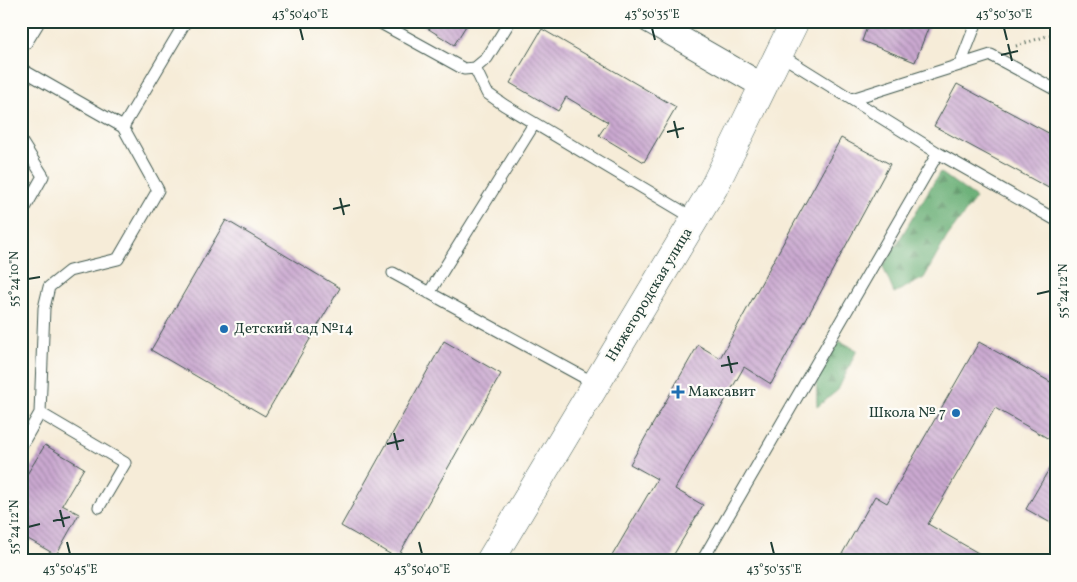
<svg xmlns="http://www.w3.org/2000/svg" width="1077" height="582" viewBox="0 0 1077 582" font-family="Vollkorn,serif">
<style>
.forest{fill:url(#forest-firs);stroke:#447654}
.building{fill:url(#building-back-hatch)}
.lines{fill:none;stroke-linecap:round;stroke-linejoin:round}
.service-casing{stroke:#3f574d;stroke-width:13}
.minor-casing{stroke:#3f574d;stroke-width:26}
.tertiary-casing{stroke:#3f574d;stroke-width:29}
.path{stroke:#3f574d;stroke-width:3;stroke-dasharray:1 4;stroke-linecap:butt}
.service{stroke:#fff;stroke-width:11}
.minor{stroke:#fff;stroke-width:24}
.tertiary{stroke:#fff;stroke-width:28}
.ticks{fill:none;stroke:#1f3d34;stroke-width:2}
.poi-dot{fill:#1f6fb2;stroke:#fdfcf7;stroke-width:2}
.labels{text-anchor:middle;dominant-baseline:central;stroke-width:4.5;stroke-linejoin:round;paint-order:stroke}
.street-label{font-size:15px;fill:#1f3d34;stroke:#fdfcf7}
.poi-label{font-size:15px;fill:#1f3d34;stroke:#fdfcf7;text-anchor:start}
.neatline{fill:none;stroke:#1f3d34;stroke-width:2}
.ticks-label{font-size:12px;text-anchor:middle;fill:#1f3d34}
</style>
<defs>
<pattern id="forest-firs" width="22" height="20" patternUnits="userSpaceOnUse" patternTransform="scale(1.25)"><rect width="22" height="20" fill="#68ae74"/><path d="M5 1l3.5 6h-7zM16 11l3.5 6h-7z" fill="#558f60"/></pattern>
<pattern id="building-back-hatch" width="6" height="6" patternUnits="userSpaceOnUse" patternTransform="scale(1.25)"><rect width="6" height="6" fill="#caa8d0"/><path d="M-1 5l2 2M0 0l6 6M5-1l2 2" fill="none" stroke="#a38aaa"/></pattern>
</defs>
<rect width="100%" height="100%" fill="#fdfcf7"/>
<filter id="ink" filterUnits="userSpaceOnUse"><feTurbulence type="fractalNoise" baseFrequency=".02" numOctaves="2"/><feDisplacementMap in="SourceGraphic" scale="10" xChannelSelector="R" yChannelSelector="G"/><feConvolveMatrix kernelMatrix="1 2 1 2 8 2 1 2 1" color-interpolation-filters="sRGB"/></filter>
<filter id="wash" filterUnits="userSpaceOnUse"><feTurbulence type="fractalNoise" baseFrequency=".0096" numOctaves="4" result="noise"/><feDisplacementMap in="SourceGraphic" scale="20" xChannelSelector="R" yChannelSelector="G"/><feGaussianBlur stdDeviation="1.12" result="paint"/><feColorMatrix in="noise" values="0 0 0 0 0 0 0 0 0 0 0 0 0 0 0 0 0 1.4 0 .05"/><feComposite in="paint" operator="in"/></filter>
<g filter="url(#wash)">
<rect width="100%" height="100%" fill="#f6ecd8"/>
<path class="forest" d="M 940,172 L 976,198 L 947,237 L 924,278 L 894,293 L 883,267 Z
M 840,341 L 857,350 L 838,390 L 817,407 L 816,375 Z"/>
<g id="blocks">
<path class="building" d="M 416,21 L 469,21 L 454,45 Z
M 869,21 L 931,21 L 915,62 L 862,41 Z
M 542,29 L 676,107 L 644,162 L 599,135 L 608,122 L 566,97 L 558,111 L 510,83 Z
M 957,84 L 1056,137 L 1056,192 L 934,126 Z
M 841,138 L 890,164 L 771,384 L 744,367 L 675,489 L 703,505 L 670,561 L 609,561 L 657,479 L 630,464 L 698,345 L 720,358 Z
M 226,220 L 340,288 L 265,416 L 151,350 Z
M 444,341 L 501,374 L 397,558 L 341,526 Z
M 979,342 L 1056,385 L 1056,443 L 995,408 L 928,524 L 992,561 L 838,561 L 875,496 L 887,503 Z
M 45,445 L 84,468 L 62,505 L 79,514 L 56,555 L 21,535 L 21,484 Z
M 1056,457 L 1056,526 L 1026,509 Z"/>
</g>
</g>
<g filter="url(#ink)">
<use href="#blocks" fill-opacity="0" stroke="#3f574d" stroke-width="1"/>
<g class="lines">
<g class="service-casing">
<path id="service" d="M 377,21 L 464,69 L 475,68 L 487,58 L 510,21
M 779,54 L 938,153 L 1056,220
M 960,65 L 977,21
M 475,68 L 487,93 L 504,105 L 695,219
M 21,69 L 123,127 L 158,190 L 118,259 L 69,271 L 49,287 L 44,308 L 40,413
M 852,99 L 991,55 L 1056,90
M 123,127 L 186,21
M 21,141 L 43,176 L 21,215
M 393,273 L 596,384
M 429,293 L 534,124
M 21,446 L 40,413 L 125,463 L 99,507
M 702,561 L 938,153"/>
</g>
<g class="minor-casing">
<path id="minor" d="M 650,21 L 763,86
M 21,39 L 32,21"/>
</g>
<g class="tertiary-casing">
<path id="tertiary" d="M 490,561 L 714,187 L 795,21"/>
</g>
<path class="path" d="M 1016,46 L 1056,33"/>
<use href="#service" class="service"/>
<use href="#minor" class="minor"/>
<use href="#tertiary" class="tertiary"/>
</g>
</g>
<path class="ticks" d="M 300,28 L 303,40M 652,28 L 655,40M 1004,28 L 1007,40M 1008,44 L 1012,61M 1001,55 L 1018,51M 674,121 L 678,138M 667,132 L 684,128M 340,198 L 344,215M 333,209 L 350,205M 28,279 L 40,277M 1037,294 L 1050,291M 728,356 L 732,373M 721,366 L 738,363M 394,433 L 398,450M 387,444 L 404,440M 60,510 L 64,527M 53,521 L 70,517M 28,527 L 40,524M 67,542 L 70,554M 419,542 L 422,554M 771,542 L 774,554"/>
<g class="poi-dot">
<circle cx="224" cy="329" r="5"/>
<path d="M675.5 384.5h5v5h5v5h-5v5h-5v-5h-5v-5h5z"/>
<circle cx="956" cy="413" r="5"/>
</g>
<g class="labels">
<g class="street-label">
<text transform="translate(650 295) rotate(-59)">Нижегородская улица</text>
</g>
<g class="poi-label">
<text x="234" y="329">Детский сад №14</text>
<text x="688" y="392">Максавит</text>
<text x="946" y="413" text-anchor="end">Школа № 7</text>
</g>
</g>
<rect width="1077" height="582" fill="none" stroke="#fdfcf7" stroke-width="55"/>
<rect x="28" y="28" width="1022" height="526" class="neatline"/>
<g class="ticks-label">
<text x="300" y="18">43°50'40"E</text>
<text x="652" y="18">43°50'35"E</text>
<text x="1004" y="18">43°50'30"E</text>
<text transform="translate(14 279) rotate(-90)" y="4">55°24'10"N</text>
<text transform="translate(1063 291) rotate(-90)" y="4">55°24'12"N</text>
<text transform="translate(14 527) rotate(-90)" y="4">55°24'12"N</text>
<text x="70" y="573">43°50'45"E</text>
<text x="422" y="573">43°50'40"E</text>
<text x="774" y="573">43°50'35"E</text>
</g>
</svg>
